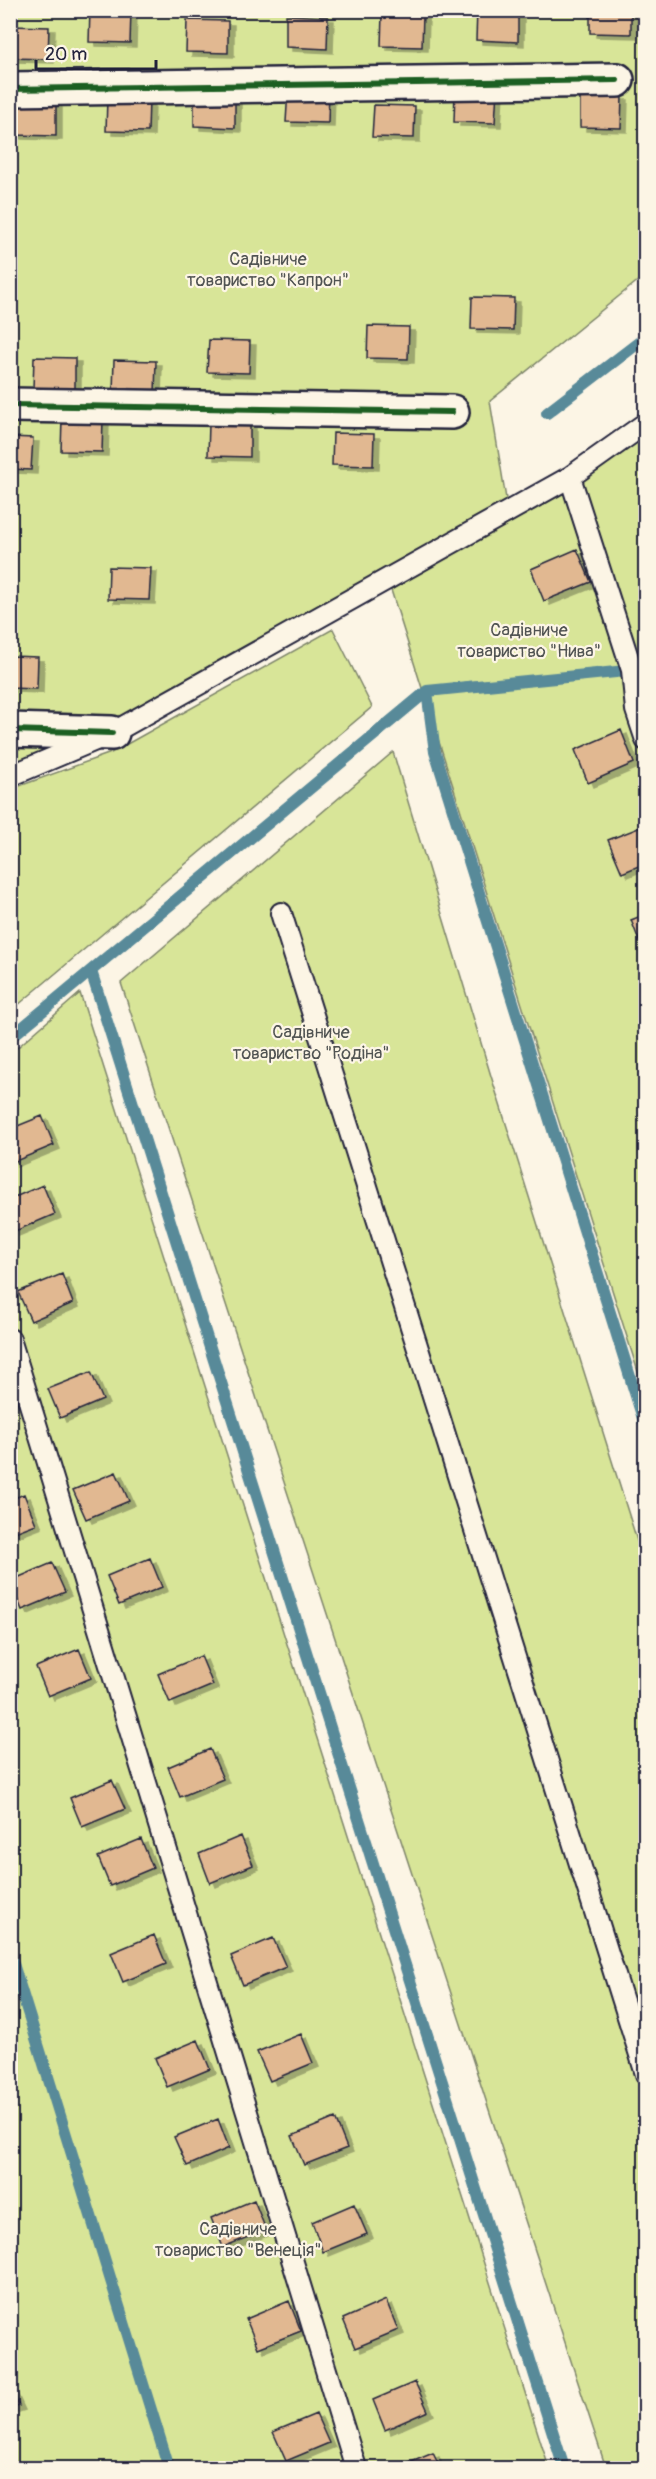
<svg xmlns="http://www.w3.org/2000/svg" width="656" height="2479" viewBox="0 0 656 2479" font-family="Pangolin,sans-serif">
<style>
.green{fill:#d8e598;stroke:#7d846a;stroke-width:1.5}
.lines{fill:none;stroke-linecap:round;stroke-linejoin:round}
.stream{stroke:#598a99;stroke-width:12}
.building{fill:#e1b891;stroke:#22223b;stroke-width:1.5;filter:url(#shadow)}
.lane-casing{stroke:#22223b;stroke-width:24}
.street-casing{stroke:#22223b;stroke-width:38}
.lane{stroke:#fcf5e5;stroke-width:20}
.street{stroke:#fcf5e5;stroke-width:33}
.cycleway-casing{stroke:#fcf5e5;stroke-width:10}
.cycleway{stroke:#1b5e20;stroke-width:6}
.labels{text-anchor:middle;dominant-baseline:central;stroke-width:4.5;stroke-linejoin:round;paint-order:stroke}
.park-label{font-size:18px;fill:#505352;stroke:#fcf5e5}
</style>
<defs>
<filter id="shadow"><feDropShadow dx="6" dy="4" stdDeviation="0" flood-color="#0004"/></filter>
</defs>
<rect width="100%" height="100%" fill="#fcf5e5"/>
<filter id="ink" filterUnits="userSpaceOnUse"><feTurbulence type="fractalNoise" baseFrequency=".0167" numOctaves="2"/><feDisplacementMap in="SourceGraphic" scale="12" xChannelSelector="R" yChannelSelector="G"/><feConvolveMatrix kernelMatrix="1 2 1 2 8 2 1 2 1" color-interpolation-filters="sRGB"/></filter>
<g filter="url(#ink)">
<path class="green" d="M 11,11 L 645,11 L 645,275 L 490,401 L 508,511 L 112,733 L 11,766 Z
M 645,434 L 645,1394 L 391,590 Z
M 333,629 L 372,707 L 11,1011 L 11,789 L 111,753 Z
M 393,752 L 491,1076 L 645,1566 L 645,2468 L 606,2468 L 121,983 Z
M 80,993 L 549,2468 L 11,2468 L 10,1054 Z"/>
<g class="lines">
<path class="stream" d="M 547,413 L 646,337
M 427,691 L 435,752 L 646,1428
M 91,971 L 564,2468
M 10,1038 L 427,691 L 646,669
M 10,1954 L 169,2468"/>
</g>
<path class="building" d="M 90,10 L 131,11 L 130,43 L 89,42 Z
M 477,10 L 518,10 L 518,42 L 476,40 Z
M 590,10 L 631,10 L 631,34 L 590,33 Z
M 382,14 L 423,15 L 422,47 L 381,46 Z
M 286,15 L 328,17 L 327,49 L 286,47 Z
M 187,20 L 228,21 L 228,53 L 186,52 Z
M 10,26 L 49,27 L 48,59 L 10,58 Z
M 288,90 L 329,91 L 328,123 L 286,122 Z
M 455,90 L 497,91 L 495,123 L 454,122 Z
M 194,94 L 235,95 L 235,128 L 194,126 Z
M 580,95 L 622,96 L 621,128 L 580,127 Z
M 107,99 L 149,100 L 148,132 L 106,131 Z
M 15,103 L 56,104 L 56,136 L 15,135 Z
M 374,105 L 415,106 L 414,138 L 372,137 Z
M 472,297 L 514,298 L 513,330 L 471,329 Z
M 368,326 L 409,327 L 408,359 L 367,358 Z
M 209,340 L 250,341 L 249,373 L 207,372 Z
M 34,357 L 75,358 L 75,390 L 33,389 Z
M 114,360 L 156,361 L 155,393 L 113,392 Z
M 62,419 L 103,420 L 102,452 L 61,451 Z
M 209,424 L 250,425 L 250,457 L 208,456 Z
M 333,433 L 374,434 L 373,466 L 332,465 Z
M 10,437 L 33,438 L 31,470 L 10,469 Z
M 577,549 L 591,582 L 544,601 L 531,569 Z
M 109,567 L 151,568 L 149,600 L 108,599 Z
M 10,656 L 38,657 L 37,689 L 10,688 Z
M 621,730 L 634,763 L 588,783 L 575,750 Z
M 646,825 L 646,863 L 622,873 L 608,840 Z
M 646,914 L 646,952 L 644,953 L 631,920 Z
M 42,1116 L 54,1145 L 11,1163 L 10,1129 Z
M 43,1185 L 55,1214 L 13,1232 L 10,1199 Z
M 62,1274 L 73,1303 L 31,1321 L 18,1292 Z
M 91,1372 L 103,1400 L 60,1418 L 48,1389 Z
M 116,1472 L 129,1501 L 86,1519 L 73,1490 Z
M 24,1494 L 36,1524 L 10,1534 L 10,1500 Z
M 150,1558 L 162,1587 L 119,1605 L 107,1576 Z
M 52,1563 L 65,1592 L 22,1610 L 10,1581 Z
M 79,1649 L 91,1678 L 48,1696 L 36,1667 Z
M 201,1656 L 213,1685 L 170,1703 L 158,1674 Z
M 210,1749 L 223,1779 L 180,1797 L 168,1767 Z
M 112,1780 L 125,1809 L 82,1827 L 70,1798 Z
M 241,1836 L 253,1865 L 210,1883 L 199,1854 Z
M 141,1839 L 153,1868 L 110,1886 L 98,1857 Z
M 154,1935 L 166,1964 L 123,1982 L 111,1953 Z
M 273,1938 L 286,1967 L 243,1985 L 231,1956 Z
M 301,2034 L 313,2063 L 270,2081 L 257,2052 Z
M 198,2040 L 210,2069 L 167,2087 L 155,2058 Z
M 335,2118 L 347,2148 L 304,2165 L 292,2136 Z
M 218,2119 L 229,2148 L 187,2166 L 174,2137 Z
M 254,2200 L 266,2230 L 223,2247 L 211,2218 Z
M 354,2204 L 367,2234 L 323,2252 L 312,2222 Z
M 386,2300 L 398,2330 L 355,2348 L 343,2319 Z
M 289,2301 L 301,2331 L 258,2348 L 246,2319 Z
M 415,2382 L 428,2411 L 385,2430 L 373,2400 Z
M 10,2387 L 19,2406 L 10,2409 Z
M 316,2414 L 329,2443 L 286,2461 L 273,2432 Z
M 433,2453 L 440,2468 L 397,2468 Z"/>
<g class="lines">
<g class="lane-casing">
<path id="lane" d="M 570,477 L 632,670 L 636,710 L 646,740
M 10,776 L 112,733 L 570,477 L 646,423
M 281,913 L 646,2074
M 10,1339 L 356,2468"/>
</g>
<g class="street-casing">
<path id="street" d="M 10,89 L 617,80
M 10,405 L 452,412
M 10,730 L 112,733"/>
</g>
<use href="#lane" class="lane"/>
<use href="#street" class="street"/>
<g class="cycleway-casing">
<path id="cycleway" d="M 10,89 L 617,80
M 10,405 L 452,412
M 10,730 L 112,733"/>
</g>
<use href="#cycleway" class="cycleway"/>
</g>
</g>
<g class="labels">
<g class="park-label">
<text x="268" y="259">Садівниче<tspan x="268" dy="21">товариство "Капрон"</tspan></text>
<text x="529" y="630">Садівниче<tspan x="529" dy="21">товариство "Нива"</tspan></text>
<text x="311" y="1032">Садівниче<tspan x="311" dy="21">товариство "Родіна"</tspan></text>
<text x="238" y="2229">Садівниче<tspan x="238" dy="21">товариство "Венеція"</tspan></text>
</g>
</g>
<rect width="656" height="2479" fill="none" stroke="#fcf5e5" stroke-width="36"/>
<rect x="18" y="18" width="620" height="2443" fill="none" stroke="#22223b" stroke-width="2" filter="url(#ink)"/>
<path d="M36 60v9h120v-9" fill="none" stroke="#22223b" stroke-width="3"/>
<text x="45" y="60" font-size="18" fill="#22223b" stroke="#fcf5e5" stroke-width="4.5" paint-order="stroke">20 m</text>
</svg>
